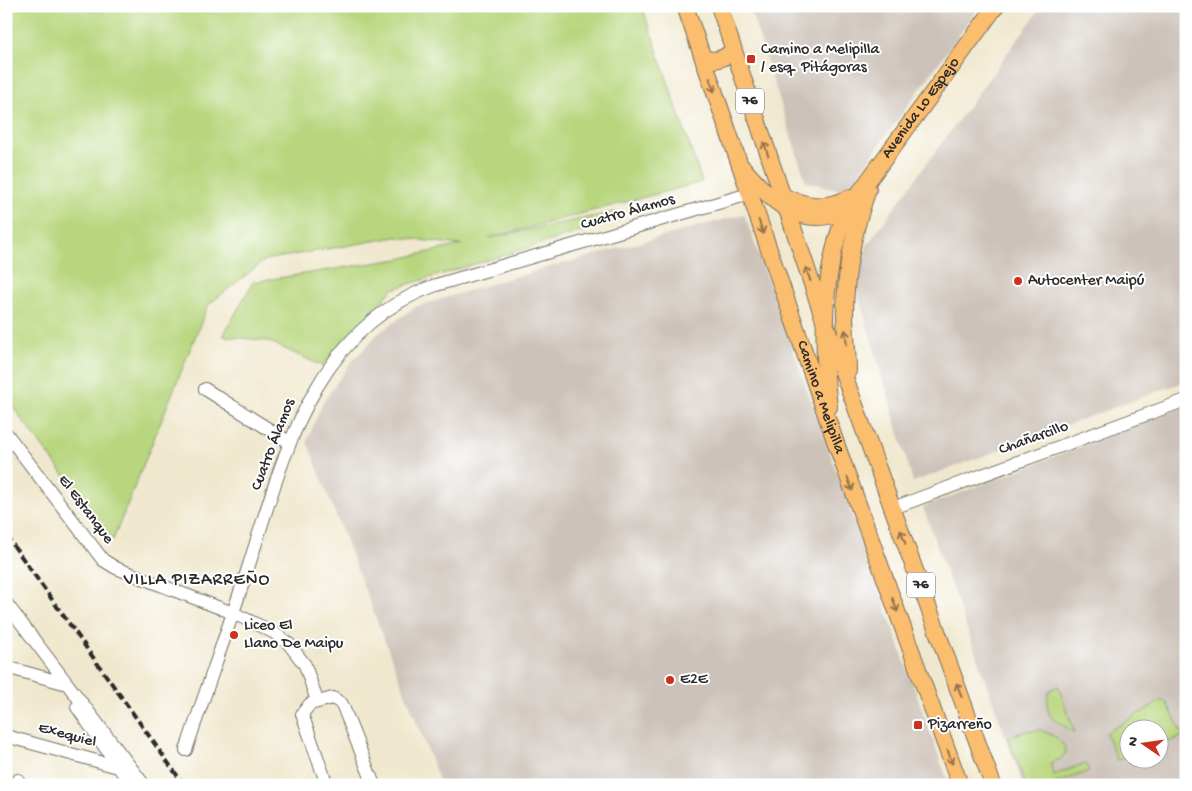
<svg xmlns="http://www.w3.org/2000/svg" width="1192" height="791" viewBox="0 0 1192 791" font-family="'Gochi Hand',sans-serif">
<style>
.industrial{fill:#ccc2b9;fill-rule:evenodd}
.green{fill:#b7d67d;stroke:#718054}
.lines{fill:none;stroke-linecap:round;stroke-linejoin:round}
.minor-casing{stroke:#706d64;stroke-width:14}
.major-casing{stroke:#706d64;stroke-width:18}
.minor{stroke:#fff;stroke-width:12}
.major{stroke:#fbbd6e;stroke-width:16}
.rail{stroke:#2b2b2b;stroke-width:4;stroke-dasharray:8 4;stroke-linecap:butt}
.oneway{stroke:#93744c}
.poi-dot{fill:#c8321e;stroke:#fff;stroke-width:2}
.labels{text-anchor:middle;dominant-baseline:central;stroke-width:4;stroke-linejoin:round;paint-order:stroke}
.shield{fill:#fff;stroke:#6b6b6b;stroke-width:1}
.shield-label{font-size:15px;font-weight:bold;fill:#2b2b2b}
.poi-label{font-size:16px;fill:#2b2b2b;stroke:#fff;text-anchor:start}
.street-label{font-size:16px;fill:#2b2b2b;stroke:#fff}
.neighbourhood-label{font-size:18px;letter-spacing:1px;fill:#2b2b2b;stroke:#fff}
</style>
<rect width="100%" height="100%" fill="#fff"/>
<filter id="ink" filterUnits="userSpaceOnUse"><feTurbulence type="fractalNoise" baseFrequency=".02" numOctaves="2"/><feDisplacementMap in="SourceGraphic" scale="10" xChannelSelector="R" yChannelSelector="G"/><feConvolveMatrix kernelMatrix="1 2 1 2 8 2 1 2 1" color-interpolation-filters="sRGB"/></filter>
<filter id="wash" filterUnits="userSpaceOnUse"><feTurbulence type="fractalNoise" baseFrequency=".0096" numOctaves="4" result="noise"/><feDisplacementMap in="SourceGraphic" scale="20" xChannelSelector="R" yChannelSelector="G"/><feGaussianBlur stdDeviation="1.12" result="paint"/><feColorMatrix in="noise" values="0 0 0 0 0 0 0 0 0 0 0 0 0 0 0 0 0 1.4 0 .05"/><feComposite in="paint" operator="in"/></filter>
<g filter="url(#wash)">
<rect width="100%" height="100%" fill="#f0e8ce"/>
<path class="industrial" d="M 749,6 L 980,6 L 846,191 L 806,182 Z
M 1042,6 L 1186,6 L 1186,381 L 913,482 L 857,290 L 858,273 L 863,255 L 867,245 Z
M 744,214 L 949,785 L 441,785 L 307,441 L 323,402 L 352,361 L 379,333 L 415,307 L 503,280 Z
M 1186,406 L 1186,785 L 1023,785 L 923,507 ZM 1130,728 L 1160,728 L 1160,758 L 1130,758 Z"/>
<path class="green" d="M 6,6 L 642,6 L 702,182 L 489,238 L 615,212 L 619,220 L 393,289 L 322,366 L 268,341 L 223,336 L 253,282 L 398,259 L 461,245 L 396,237 L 265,260 L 208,305 L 113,540 L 6,398 Z
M 1058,686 L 1075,733 C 1054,719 1043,720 1049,691 Z
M 1160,701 L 1166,701 L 1183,736 L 1160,745 L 1160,728 L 1130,728 L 1129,756 L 1117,760 L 1106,733 Z
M 1040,730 C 1053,735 1062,738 1066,752 L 1061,759 L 1050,763 L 1054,775 L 1086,763 L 1089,771 L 1052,785 L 1026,785 L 1008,737 L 1025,731 Z"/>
</g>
<g filter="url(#ink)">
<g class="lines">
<g class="minor-casing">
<path id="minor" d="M 205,389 L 289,442
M 6,433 L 103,560 L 116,568 L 233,613 L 273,632 L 289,644 L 305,665 L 317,701
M 893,508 L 1186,400
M 6,603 L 144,785
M 6,667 L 67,684
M 77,707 L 131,785
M 6,736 L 118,767
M 186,750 C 206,690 228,629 248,568 C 284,457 312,329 436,285 L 749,194
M 17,785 L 18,780
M 327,785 L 302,714 L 310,704 L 333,698 L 342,704 L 374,785"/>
</g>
<g class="major-casing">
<g id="major">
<path id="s1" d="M 685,6 L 834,438 L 960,785"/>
<path d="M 719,6 L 824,320 L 993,785"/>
<path d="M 703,58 C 715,62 726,59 733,49"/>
<path d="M 743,168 C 773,202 798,230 846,211"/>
<path d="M 782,196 C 806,206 824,210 849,198"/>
<path d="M 848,371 C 848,352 845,333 845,314 C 845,271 854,229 868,189"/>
<path id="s2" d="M 829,407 C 821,340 822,275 846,211 L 996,6"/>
</g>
</g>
<use href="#minor" class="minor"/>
<use href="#major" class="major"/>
<path class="rail" d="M 6,535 L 184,785"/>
</g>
<defs><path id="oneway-shaft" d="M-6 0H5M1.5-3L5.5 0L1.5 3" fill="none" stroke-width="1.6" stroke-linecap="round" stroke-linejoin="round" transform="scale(1.25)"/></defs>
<g class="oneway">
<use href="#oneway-shaft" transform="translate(712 85) rotate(71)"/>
<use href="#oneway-shaft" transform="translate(766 149) rotate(-108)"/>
<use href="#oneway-shaft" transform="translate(761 227) rotate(71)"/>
<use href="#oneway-shaft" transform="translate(808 274) rotate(-109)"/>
<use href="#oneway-shaft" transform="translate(846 337) rotate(-95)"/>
<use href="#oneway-shaft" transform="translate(850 484) rotate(70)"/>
<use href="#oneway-shaft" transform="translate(903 537) rotate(-110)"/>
<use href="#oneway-shaft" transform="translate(895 605) rotate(70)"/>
<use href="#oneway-shaft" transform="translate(959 690) rotate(-110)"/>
<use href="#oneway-shaft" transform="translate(950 757) rotate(70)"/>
</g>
</g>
<g class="poi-dot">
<rect x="746" y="54" width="10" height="10" rx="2.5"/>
<circle cx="1018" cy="281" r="5"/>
<circle cx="234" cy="635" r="5"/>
<circle cx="670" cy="680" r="5"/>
<rect x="913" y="720" width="10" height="10" rx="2.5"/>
</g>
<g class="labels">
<g class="shield">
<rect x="736" y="88.5" width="28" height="25" rx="4"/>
<rect x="907" y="572.5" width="28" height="25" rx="4"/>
</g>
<g class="shield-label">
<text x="750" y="101">76</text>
<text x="921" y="585">76</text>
</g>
<g class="poi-label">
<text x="761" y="50">Camino a Melipilla<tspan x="761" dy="18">/ esq. Pitágoras</tspan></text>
<text x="1028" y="281">Autocenter Maipú</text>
<text x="244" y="626">Liceo El<tspan x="244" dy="18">Llano De Maipu</tspan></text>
<text x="680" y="680">E2E</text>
<text x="928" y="725">Pizarreño</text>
</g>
<g class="street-label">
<text stroke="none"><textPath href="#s2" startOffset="326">Avenida Lo Espejo</textPath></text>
<text transform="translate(628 213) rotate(-16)">Cuatro Álamos</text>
<text stroke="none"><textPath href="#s1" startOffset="414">Camino a Melipilla</textPath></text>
<text transform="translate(1034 439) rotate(-20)">Chañarcillo</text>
<text transform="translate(274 445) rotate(-69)">Cuatro Álamos</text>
<text transform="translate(85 510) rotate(53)">El Estanque</text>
<text transform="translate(67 736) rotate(15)">Exequiel</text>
</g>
<g class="neighbourhood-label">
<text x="197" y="580">VILLA PIZARREÑO</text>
</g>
</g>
<rect width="1192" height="791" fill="none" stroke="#fff" stroke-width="25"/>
<g transform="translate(1144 744) rotate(283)"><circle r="24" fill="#ffffff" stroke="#aaaaaa"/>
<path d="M0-4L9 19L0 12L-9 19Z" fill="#c8321e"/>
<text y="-8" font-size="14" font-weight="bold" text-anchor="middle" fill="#2b2b2b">N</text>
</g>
</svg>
